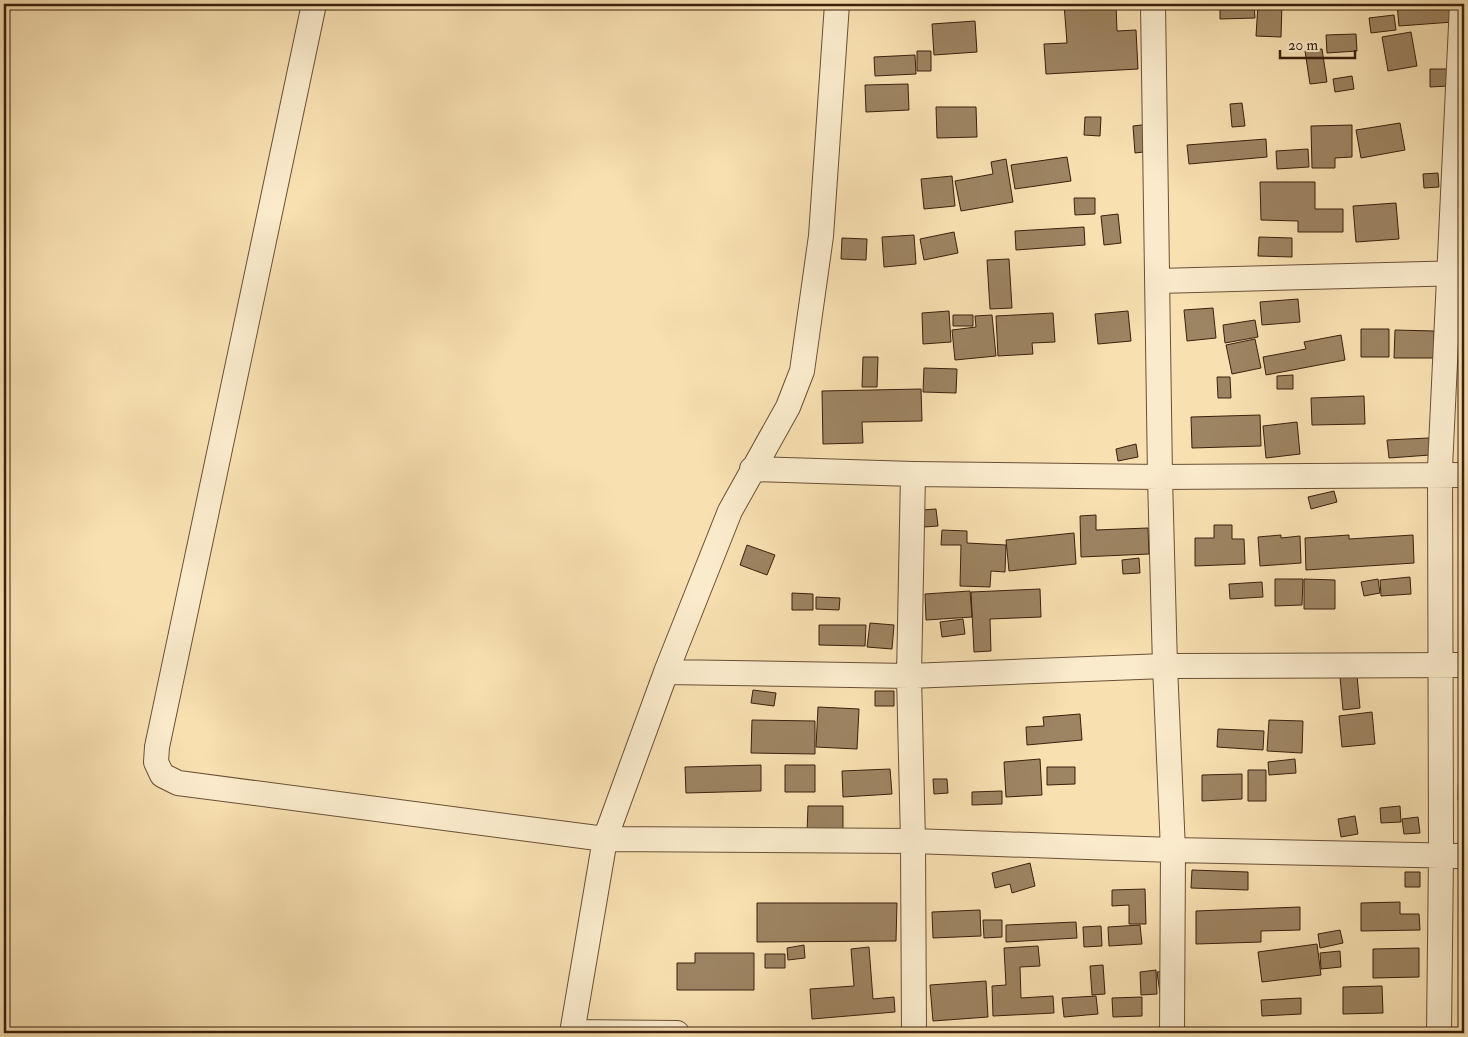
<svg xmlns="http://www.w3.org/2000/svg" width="1468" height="1037" viewBox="0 0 1468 1037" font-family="'IM FELL Double Pica',serif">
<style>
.building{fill:#9d8462;stroke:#3a200d}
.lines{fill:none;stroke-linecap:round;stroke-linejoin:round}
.minor-casing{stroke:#6a5036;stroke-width:26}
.minor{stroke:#faebcc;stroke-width:24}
</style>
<rect width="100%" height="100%" fill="#f8e0b1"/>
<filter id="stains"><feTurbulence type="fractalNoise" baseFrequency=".004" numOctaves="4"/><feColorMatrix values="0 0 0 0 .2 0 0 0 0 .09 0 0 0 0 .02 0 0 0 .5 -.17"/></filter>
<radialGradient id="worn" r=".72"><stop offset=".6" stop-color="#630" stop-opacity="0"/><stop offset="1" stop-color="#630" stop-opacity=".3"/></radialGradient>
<path class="building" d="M 1064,4 L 1116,4 L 1117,31 L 1136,30 L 1138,69 L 1046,74 L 1044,44 L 1067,43 Z
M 1220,4 L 1254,4 L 1255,18 L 1220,19 Z
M 1258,4 L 1282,4 L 1281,37 L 1256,36 Z
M 1397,4 L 1451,4 L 1453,22 L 1399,26 Z
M 1394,15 L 1396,30 L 1371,33 L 1369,18 Z
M 975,21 L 977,52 L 934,55 L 932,24 Z
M 1411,32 L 1417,66 L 1388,71 L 1382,37 Z
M 1356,34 L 1357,51 L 1327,53 L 1326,35 Z
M 1322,49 L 1327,82 L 1310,84 L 1305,51 Z
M 917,51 L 931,51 L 931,71 L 917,71 Z
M 915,55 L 916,74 L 875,76 L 874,57 Z
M 1430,69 L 1448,69 L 1448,86 L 1430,87 Z
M 1352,76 L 1354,89 L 1335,92 L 1333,79 Z
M 908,84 L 909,110 L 866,112 L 865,85 Z
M 1242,103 L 1245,126 L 1232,127 L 1230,104 Z
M 936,107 L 976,107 L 977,137 L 937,138 Z
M 1085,117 L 1101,117 L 1100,136 L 1084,135 Z
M 1400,123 L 1405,150 L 1361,158 L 1356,130 Z
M 1150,124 L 1152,151 L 1135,153 L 1133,126 Z
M 1352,125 L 1352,157 L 1335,158 L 1335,168 L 1312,168 L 1311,126 Z
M 1266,139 L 1267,157 L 1189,164 L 1187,145 Z
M 1308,149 L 1309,167 L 1277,169 L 1276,151 Z
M 1067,157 L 1071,181 L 1015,189 L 1011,165 Z
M 1006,159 L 1013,202 L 961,211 L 955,181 L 993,174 L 991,162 Z
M 1438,173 L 1439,187 L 1424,188 L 1423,174 Z
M 952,176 L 955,206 L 924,209 L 921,179 Z
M 1260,182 L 1315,182 L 1315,209 L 1343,209 L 1343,232 L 1298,232 L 1298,221 L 1261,220 Z
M 1074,198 L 1095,198 L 1095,214 L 1075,215 Z
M 1396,203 L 1399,239 L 1356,242 L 1353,206 Z
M 1118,214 L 1121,243 L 1104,245 L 1101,216 Z
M 1084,227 L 1085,245 L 1016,250 L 1015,231 Z
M 954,232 L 958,253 L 924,260 L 920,239 Z
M 914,235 L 916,264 L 884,267 L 882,237 Z
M 1259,237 L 1292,238 L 1292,257 L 1258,256 Z
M 842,238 L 867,239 L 866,260 L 841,259 Z
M 1009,259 L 1012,308 L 990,309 L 987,260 Z
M 1298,299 L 1300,322 L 1262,325 L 1260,302 Z
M 1213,308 L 1216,338 L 1187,341 L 1184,310 Z
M 949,311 L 951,342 L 923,344 L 922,313 Z
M 1128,311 L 1131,341 L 1098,344 L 1095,314 Z
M 1053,313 L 1055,342 L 1032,343 L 1033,354 L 998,356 L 996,316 Z
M 953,315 L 973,315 L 973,326 L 953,326 Z
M 992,315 L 996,356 L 955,360 L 952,330 L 976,327 L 975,316 Z
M 1255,320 L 1258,337 L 1225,343 L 1223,325 Z
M 1361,329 L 1389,329 L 1389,357 L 1361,357 Z
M 1395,330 L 1434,331 L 1434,358 L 1394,358 Z
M 1341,335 L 1345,360 L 1266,375 L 1263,357 L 1306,349 L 1304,342 Z
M 1255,339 L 1261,368 L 1232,374 L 1226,345 Z
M 863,357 L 878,357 L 877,387 L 862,387 Z
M 924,368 L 957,369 L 956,393 L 923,392 Z
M 1293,375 L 1293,389 L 1277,389 L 1277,376 Z
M 1217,377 L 1230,377 L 1231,398 L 1218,398 Z
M 921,389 L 922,421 L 862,422 L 863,443 L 823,444 L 822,391 Z
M 1364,396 L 1365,424 L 1312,425 L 1311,398 Z
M 1460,403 L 1464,403 L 1464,428 L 1463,428 Z
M 1260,415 L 1261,446 L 1192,448 L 1191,417 Z
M 1297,422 L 1300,454 L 1266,458 L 1263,426 Z
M 1429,438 L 1430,455 L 1389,458 L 1387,440 Z
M 1136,444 L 1138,457 L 1118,461 L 1116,449 Z
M 1464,449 L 1464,468 L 1462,468 L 1460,450 Z
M 1334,491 L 1337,502 L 1311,509 L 1308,497 Z
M 936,509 L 938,526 L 924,527 L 922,510 Z
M 1096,515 L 1096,530 L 1148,528 L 1149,554 L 1081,557 L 1080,516 Z
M 1214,525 L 1232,525 L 1232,539 L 1244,539 L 1245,564 L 1195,566 L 1195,538 L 1214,538 Z
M 942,530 L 967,531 L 967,543 L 1006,545 L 1005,572 L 991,571 L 990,587 L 960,586 L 961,545 L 941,545 Z
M 1074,533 L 1076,564 L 1009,571 L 1006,540 Z
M 1281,535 L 1281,538 L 1300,536 L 1301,563 L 1260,566 L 1258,537 Z
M 1349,535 L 1349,539 L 1413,535 L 1414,563 L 1306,570 L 1305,538 Z
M 747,545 L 775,555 L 767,575 L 740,565 Z
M 1139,558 L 1140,573 L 1123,574 L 1122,560 Z
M 1410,577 L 1411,594 L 1381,596 L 1380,580 Z
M 1275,579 L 1303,579 L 1302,605 L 1275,606 Z
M 1304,579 L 1335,580 L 1335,609 L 1304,609 Z
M 1378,579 L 1380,593 L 1364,596 L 1361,582 Z
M 1262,582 L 1263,597 L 1230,599 L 1229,584 Z
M 1040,589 L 1041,617 L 990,619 L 991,651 L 974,652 L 971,592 Z
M 970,591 L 972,617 L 926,620 L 925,594 Z
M 792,593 L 813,594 L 813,610 L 792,610 Z
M 816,597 L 840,598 L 839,610 L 816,609 Z
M 963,619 L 965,634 L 942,637 L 940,622 Z
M 870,623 L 894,625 L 892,649 L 867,647 Z
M 819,625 L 866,625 L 865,646 L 819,645 Z
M 1357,675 L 1360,708 L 1343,710 L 1340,677 Z
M 753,690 L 776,693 L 774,706 L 751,703 Z
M 875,691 L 894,691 L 894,706 L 875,706 Z
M 818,707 L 859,709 L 857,749 L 816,747 Z
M 1372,712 L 1375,744 L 1342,747 L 1339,716 Z
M 1080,714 L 1082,740 L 1027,745 L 1026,727 L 1044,726 L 1043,717 Z
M 752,720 L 815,721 L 815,754 L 751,753 Z
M 1269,720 L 1303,721 L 1302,753 L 1267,751 Z
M 1218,729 L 1264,731 L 1263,750 L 1217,747 Z
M 1040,759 L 1042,795 L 1006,797 L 1004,762 Z
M 1295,759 L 1296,773 L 1269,775 L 1268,762 Z
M 1459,762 L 1464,762 L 1464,800 L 1458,800 Z
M 761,765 L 761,791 L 686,793 L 685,767 Z
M 785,765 L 815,765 L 815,792 L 785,792 Z
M 1047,767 L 1075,767 L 1075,784 L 1047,785 Z
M 890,769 L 892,794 L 843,797 L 842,771 Z
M 1248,770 L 1266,770 L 1266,801 L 1248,801 Z
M 1242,774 L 1242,799 L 1202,801 L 1202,775 Z
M 933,779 L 947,779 L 948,793 L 934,794 Z
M 1002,791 L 1002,804 L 972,805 L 972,792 Z
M 808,806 L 843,806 L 843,833 L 807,833 Z
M 1400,806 L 1401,822 L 1381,823 L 1380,808 Z
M 1355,816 L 1358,834 L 1341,837 L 1338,819 Z
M 1418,817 L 1420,833 L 1404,834 L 1402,819 Z
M 1030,863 L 1035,886 L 1012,893 L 1010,884 L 995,888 L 992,873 Z
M 1192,870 L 1248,872 L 1248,890 L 1191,888 Z
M 1405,872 L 1420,872 L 1420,887 L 1405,887 Z
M 1145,889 L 1146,924 L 1129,924 L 1129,905 L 1112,906 L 1112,890 Z
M 1400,902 L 1400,914 L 1419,914 L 1420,930 L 1361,931 L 1361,903 Z
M 757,903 L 897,903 L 896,941 L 757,942 Z
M 1300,907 L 1300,930 L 1261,931 L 1261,942 L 1196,944 L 1196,911 Z
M 980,910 L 981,936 L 933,938 L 932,912 Z
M 983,920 L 1002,920 L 1002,937 L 984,938 Z
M 1076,922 L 1077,938 L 1006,942 L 1006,925 Z
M 1140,925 L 1142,944 L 1109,946 L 1108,927 Z
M 1101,926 L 1102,946 L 1084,947 L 1083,927 Z
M 1340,930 L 1343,943 L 1320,948 L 1318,934 Z
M 1317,944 L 1321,975 L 1262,982 L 1258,952 Z
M 804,945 L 805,958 L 788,960 L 787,948 Z
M 1038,946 L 1040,966 L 1020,967 L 1021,998 L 1053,996 L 1054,1013 L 993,1016 L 992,986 L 1006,985 L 1004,948 Z
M 869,947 L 873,999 L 894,997 L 895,1012 L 812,1019 L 810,989 L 854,986 L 851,949 Z
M 1419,948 L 1419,977 L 1373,978 L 1373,949 Z
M 1340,951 L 1341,967 L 1321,969 L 1320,953 Z
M 695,953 L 754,953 L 754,990 L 677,990 L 677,963 L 695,963 Z
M 765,954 L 785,954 L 785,968 L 765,968 Z
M 1103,965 L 1105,994 L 1092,995 L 1090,966 Z
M 1156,970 L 1157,994 L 1141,995 L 1140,972 Z
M 1167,971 L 1169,992 L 1160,993 L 1157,972 Z
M 986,981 L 988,1017 L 933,1021 L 930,985 Z
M 1382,986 L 1383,1013 L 1343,1014 L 1343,987 Z
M 1096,996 L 1098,1014 L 1064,1017 L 1062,998 Z
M 1142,997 L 1142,1016 L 1113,1017 L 1112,998 Z
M 1301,998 L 1301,1014 L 1262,1016 L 1261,1000 Z"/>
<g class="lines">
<g class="minor-casing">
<path id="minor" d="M 314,4 L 157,747 L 156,762 L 162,775 L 178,783 L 605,839 L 913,841 L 1173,850 L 1464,856
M 1153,4 L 1160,477 L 1165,666 L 1173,850 L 1172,1033
M 1158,281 L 1464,273
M 752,469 L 913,474 L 1160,477 L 1464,475
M 913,474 L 909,676 L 913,841 L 914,1033
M 666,672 L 909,676 L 1165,666 L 1464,665
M 572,1032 L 677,1033
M 572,1033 L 605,839 L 666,672 L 730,511 L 788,407 L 802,371 L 821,236 L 837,4
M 1439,1033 L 1441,856 L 1440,468 L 1462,4"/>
</g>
<use href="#minor" class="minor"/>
</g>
<rect width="1468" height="1037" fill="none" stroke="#f8e0b1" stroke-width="20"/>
<rect x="5" y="5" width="1458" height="1027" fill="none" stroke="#3a200d" stroke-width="2.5"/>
<rect x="10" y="10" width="1448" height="1017" fill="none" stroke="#3a200d"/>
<path d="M1280 50v8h75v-8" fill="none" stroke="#3a200d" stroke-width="2.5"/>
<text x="1288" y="50" font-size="15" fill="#3a200d" stroke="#faebcc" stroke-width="4" paint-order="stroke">20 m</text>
<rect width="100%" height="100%" filter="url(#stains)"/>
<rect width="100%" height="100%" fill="url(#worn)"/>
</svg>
